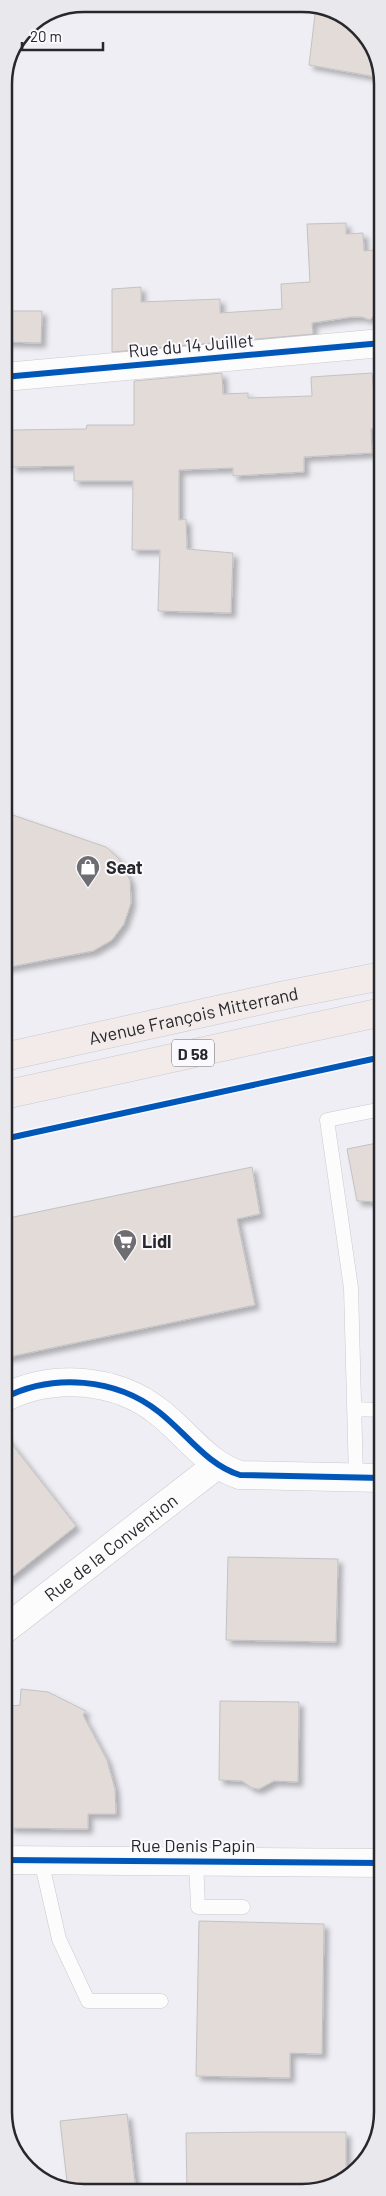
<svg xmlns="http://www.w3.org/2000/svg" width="386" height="2196" viewBox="0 0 386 2196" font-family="Barlow,sans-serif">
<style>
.building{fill:#e2dbd8;stroke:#c3c2c4;filter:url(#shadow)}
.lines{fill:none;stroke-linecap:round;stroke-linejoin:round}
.lane-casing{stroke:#cacace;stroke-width:15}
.street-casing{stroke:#cacace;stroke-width:29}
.primary-casing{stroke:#c9c9cd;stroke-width:29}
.lane{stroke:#fcfcfd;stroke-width:14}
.street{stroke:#fcfcfd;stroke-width:28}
.primary{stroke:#f2ebea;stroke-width:28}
.cycleway-casing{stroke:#fafafe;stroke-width:9}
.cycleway{stroke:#0057b8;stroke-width:6}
.labels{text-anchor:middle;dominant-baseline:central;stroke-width:4;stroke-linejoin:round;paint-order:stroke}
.shield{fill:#fafafe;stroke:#67676b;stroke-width:1}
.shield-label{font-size:16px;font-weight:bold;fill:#28282c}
.street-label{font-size:18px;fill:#28282c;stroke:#fafafe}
.poi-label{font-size:18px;font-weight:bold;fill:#28282c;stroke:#fafafe;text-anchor:start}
.rim{fill:none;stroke:#28282c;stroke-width:2.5}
</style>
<defs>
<filter id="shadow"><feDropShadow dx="4.5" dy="4.5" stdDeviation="2.5" flood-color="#0004"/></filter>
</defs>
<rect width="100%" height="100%" fill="#eeeef4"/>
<path class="building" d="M 316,6 L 322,6 L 362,32 L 382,78 L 309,65 Z
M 346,223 L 346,234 L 363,233 L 364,251 L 382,249 L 382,315 L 374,315 L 370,320 L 362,317 L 352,317 L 312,323 L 313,334 L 112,352 L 112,289 L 141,287 L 141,302 L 220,299 L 220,313 L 282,309 L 281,284 L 310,282 L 307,224 Z
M 4,311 L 42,311 L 41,343 L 4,342 Z
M 222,373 L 223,394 L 248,393 L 248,398 L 312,396 L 311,377 L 372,373 L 377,428 L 371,429 L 372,453 L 304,457 L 304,472 L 233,476 L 233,468 L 179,470 L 179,520 L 186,519 L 187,549 L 233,553 L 231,613 L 158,611 L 160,550 L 132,550 L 133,481 L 74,481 L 74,466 L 12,467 L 12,430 L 86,429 L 87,425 L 134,425 L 134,381 Z
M 4,812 L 106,847 L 119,859 L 130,880 L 131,903 L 124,924 L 112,940 L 93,951 L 4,968 Z
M 382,1142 L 382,1202 L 357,1201 L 347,1149 Z
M 252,1167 L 260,1214 L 237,1219 L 255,1305 L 4,1358 L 4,1219 Z
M 4,1434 L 76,1526 L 4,1583 Z
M 228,1557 L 338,1559 L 336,1642 L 226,1640 Z
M 21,1689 L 48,1692 L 86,1711 L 83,1715 L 107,1760 L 115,1789 L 116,1814 L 88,1814 L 88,1829 L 9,1828 L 9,1813 L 4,1813 L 4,1707 L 20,1705 Z
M 220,1701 L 299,1702 L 298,1782 L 274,1781 L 259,1789 L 252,1788 L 242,1781 L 219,1780 Z
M 199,1921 L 324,1924 L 322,2054 L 290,2053 L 290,2078 L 196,2076 Z
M 127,2114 L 136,2191 L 68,2190 L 60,2121 Z
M 264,2132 L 346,2132 L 346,2173 L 312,2192 L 187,2191 L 186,2133 Z"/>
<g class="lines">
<g class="lane-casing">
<path id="lane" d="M 354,1409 L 382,1410
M 356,1478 L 351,1288 L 327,1120 L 382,1109
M 41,1860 L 59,1939 L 88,2001 L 161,2001
M 196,1860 L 198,1907 L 243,1907"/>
</g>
<g class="street-casing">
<g id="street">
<path d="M 4,377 L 382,343"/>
<path d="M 4,1398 C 53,1373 116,1378 159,1412 C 186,1433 207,1465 240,1475 L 382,1478"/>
<path id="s1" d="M 4,1630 L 217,1465"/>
<path d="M 4,1860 L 382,1863"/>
</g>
</g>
<g class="primary-casing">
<g id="primary">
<path id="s2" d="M 4,1057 L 285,995 L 382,976"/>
<path d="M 4,1095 L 382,1012"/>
</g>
</g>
<use href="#lane" class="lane"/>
<use href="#street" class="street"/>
<use href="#primary" class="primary"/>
<g class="cycleway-casing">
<path id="cycleway" d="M 4,377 L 382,343
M 4,1139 L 382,1057
M 4,1398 C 53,1373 116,1378 159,1412 C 186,1433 207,1465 240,1475 L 382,1478
M 4,1860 L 382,1863"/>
</g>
<use href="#cycleway" class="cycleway"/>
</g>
<defs>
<g id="shop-pin" transform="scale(1.25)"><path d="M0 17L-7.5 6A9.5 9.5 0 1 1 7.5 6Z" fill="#6d6d72" stroke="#fafafe"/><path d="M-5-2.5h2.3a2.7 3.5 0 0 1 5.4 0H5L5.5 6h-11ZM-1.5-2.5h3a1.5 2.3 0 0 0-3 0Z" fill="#fff"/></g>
<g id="supermarket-pin" transform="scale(1.25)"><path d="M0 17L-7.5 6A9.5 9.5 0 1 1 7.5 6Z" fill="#6d6d72" stroke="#fafafe"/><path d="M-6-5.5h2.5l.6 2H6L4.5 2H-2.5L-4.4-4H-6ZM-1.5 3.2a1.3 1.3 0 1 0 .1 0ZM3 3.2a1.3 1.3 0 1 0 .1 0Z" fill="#fff"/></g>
</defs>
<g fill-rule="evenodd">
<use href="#shop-pin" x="88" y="867"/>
<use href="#supermarket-pin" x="125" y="1241"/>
</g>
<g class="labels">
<rect class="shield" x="172" y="1039.5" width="42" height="27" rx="4"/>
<g class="shield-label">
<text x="193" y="1053">D 58</text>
</g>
<g class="street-label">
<text transform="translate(191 345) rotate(-5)">Rue du 14 Juillet</text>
<text stroke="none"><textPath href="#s2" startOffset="194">Avenue François Mitterrand</textPath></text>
<text stroke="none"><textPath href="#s1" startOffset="135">Rue de la Convention</textPath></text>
<text x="193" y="1845">Rue Denis Papin</text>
</g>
<g class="poi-label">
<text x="106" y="867">Seat</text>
<text x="142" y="1241">Lidl</text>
</g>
</g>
<path d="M0 0H386V2196H0ZM84 12H302A72 72 0 0 1 374 84V2112A72 72 0 0 1 302 2184H84A72 72 0 0 1 12 2112V84A72 72 0 0 1 84 12Z" fill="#e9e9ed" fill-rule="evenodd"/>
<path class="rim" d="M84 12H302A72 72 0 0 1 374 84V2112A72 72 0 0 1 302 2184H84A72 72 0 0 1 12 2112V84A72 72 0 0 1 84 12Z"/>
<path d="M22 42v8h81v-8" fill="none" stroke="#28282c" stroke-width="2.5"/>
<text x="30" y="42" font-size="15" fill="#28282c" stroke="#fafafe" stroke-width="4" paint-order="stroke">20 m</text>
</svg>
